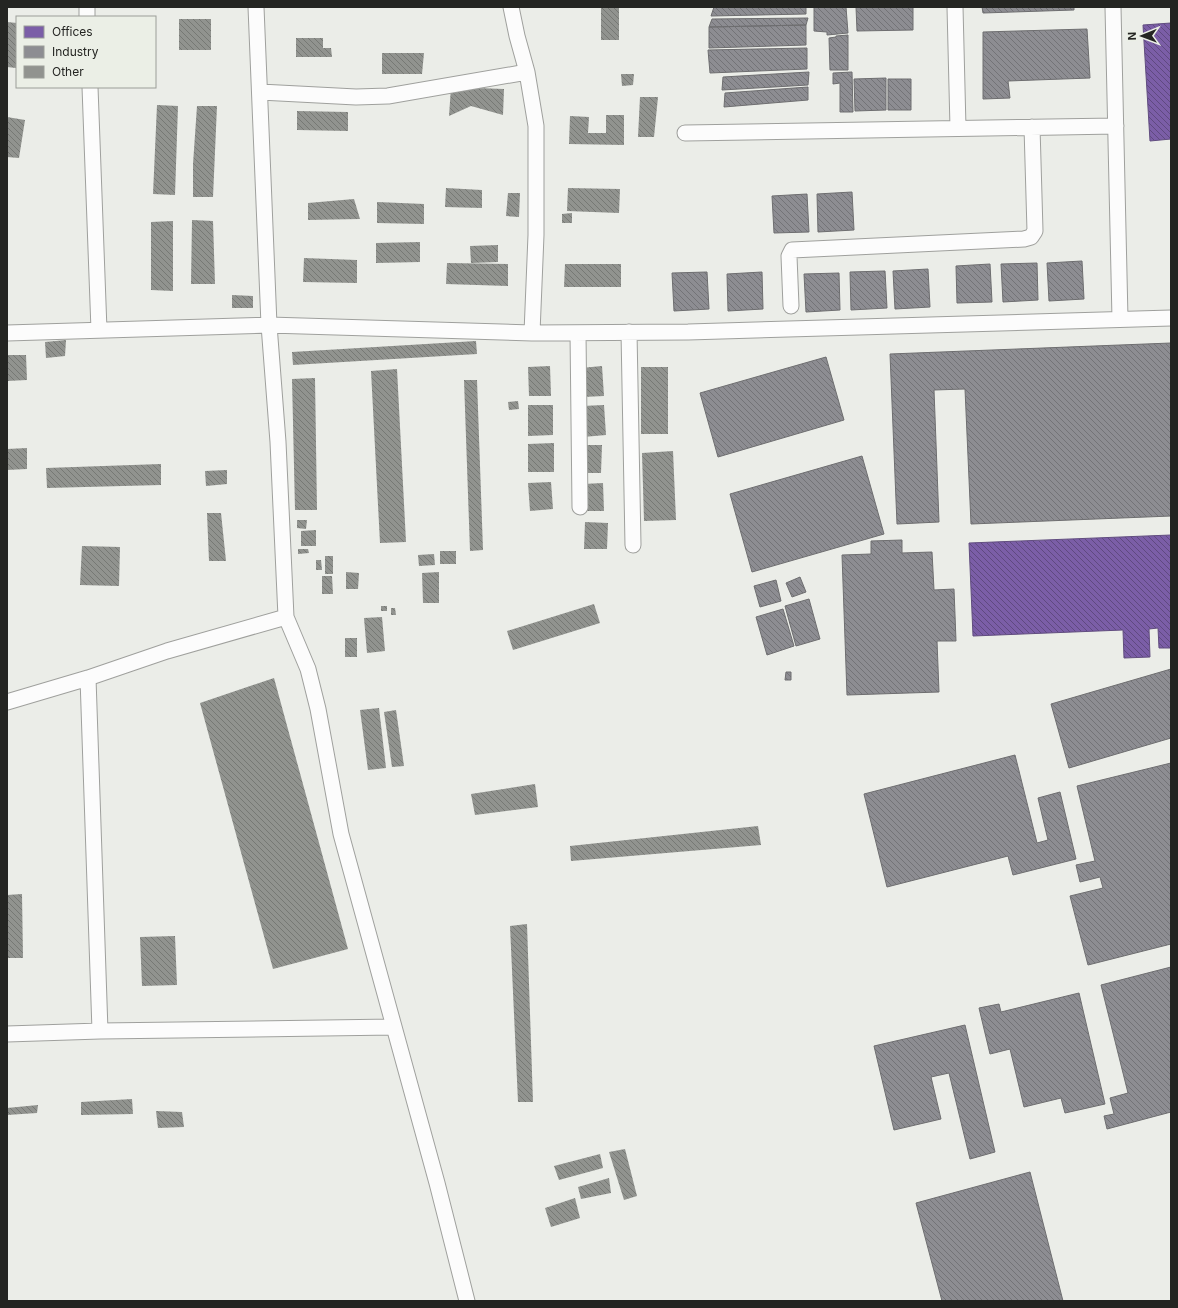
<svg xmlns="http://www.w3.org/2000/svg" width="1178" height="1308" viewBox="0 0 1178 1308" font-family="Inter,sans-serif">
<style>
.offices{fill:url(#offices-back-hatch);stroke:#614d7f}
.industry{fill:url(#industry-back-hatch);stroke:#6e6e70}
.building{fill:url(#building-back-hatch)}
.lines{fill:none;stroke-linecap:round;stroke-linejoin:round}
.minor-casing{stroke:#9fa09d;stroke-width:17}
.minor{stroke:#fcfcfc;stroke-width:15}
</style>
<defs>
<pattern id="offices-back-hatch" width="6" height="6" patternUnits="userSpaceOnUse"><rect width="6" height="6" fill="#7b5ea7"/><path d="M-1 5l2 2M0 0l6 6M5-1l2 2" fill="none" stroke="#5f4980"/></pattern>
<pattern id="industry-back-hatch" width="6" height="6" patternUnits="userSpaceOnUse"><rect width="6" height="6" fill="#8d8d92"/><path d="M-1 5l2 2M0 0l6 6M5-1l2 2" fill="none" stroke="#737377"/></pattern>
<pattern id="building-back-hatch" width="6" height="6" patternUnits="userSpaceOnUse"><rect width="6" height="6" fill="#91938f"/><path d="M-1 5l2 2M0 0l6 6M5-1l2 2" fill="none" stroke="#767874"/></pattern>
</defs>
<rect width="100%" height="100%" fill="#ebede8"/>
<path class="offices" d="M 1171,23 L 1171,139 L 1150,141 L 1143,25 Z
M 1171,535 L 1171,648 L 1159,648 L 1158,628 L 1149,629 L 1150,657 L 1124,658 L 1123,630 L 973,636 L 969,543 Z"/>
<path class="industry" d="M 714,7 L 806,7 L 806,14 L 711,16 Z
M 814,7 L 846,7 L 848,33 L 827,35 L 827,32 L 814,31 Z
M 856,7 L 913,7 L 913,30 L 857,31 Z
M 982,7 L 1074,7 L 1074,10 L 983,13 Z
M 808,18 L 806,25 L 709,27 L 712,19 Z
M 806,25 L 806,45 L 709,48 L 709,27 Z
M 1087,29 L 1090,78 L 1008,81 L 1010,98 L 983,99 L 983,32 Z
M 848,35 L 848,70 L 830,70 L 829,38 L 836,37 L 836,36 Z
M 807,48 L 807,69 L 710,73 L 708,50 Z
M 809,72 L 808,85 L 722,90 L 723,77 Z
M 852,72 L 853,112 L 840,112 L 840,83 L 833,84 L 833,73 Z
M 886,78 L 886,110 L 855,111 L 854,79 Z
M 888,79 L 911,79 L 911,110 L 888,110 Z
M 808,87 L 808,100 L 724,107 L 725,93 Z
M 852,192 L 854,230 L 818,232 L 817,194 Z
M 807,194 L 809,232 L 774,233 L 772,196 Z
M 1082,261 L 1084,299 L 1049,301 L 1047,263 Z
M 1037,263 L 1038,300 L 1003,302 L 1001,264 Z
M 990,264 L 992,302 L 957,303 L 956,266 Z
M 928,269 L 930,307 L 895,309 L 893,271 Z
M 885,271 L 887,308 L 851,310 L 850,272 Z
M 707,272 L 709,309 L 674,311 L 672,273 Z
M 762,272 L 763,309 L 728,311 L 727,274 Z
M 839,273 L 840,310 L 806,312 L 804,274 Z
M 1171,343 L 1171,516 L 971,524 L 965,389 L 934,390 L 939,522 L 897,524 L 890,354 Z
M 826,357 L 844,420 L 718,457 L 700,393 Z
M 862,456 L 884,534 L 752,572 L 730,494 Z
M 902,540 L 902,553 L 932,552 L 934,590 L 954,589 L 956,641 L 937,641 L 939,692 L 847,695 L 842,555 L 871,554 L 871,541 Z
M 800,577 L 806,592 L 792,597 L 786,583 Z
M 776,580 L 781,601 L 760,607 L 754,586 Z
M 809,599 L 820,639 L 796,646 L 785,606 Z
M 783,609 L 794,646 L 767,655 L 756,617 Z
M 1171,669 L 1171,738 L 1069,768 L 1051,704 Z
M 786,672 L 791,672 L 791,680 L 785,680 Z
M 1015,755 L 1037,843 L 1048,840 L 1038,798 L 1060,792 L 1076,859 L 1013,875 L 1008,856 L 887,887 L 864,794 Z
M 1171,763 L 1171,944 L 1088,965 L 1070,896 L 1103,888 L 1100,877 L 1080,882 L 1076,865 L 1095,861 L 1077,786 Z
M 1171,967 L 1171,1112 L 1107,1129 L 1104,1116 L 1114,1114 L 1110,1098 L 1128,1093 L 1101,985 Z
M 1079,993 L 1105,1104 L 1065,1113 L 1061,1098 L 1024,1107 L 1010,1049 L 990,1054 L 979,1008 L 999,1004 L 1001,1012 Z
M 965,1025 L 995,1152 L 970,1159 L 949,1073 L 931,1077 L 941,1119 L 894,1130 L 874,1046 Z
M 1030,1172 L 1063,1301 L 942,1301 L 916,1203 Z"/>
<path class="building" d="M 601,7 L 619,7 L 619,40 L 601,40 Z
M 179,19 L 211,19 L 211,50 L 179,50 Z
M 7,22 L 17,23 L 16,68 L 7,67 Z
M 296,38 L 323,38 L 323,48 L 331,48 L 332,57 L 296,57 Z
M 382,53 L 424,53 L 422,74 L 382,74 Z
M 621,74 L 634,74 L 633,85 L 622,86 Z
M 451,87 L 504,89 L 503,115 L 471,106 L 449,116 Z
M 640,97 L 658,97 L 654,137 L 638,137 Z
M 157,105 L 178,106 L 175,195 L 153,194 Z
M 197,106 L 217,106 L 213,197 L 193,197 L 193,164 Z
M 297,111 L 348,112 L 348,131 L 297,130 Z
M 606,115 L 624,115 L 624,145 L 569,144 L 570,116 L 589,117 L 588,133 L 606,133 Z
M 7,117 L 25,120 L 19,158 L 7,157 Z
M 446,188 L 482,190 L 482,208 L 445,207 Z
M 568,188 L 620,189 L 619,213 L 567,211 Z
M 508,193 L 520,193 L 519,217 L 506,216 Z
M 354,199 L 360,219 L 308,220 L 308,203 Z
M 377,202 L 424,204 L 424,224 L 377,223 Z
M 572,213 L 572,223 L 562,223 L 562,214 Z
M 192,220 L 213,221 L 215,284 L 191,284 Z
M 173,221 L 173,291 L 151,290 L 151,222 Z
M 420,242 L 420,262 L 376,263 L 376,243 Z
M 498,245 L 498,262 L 471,263 L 470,246 Z
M 304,258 L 357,260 L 357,283 L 303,282 Z
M 447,263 L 508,264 L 508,286 L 446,284 Z
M 565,264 L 621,264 L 621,287 L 564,287 Z
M 232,295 L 253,296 L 253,308 L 232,308 Z
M 66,340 L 65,356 L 46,358 L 45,342 Z
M 476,341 L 477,354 L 293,365 L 292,352 Z
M 7,355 L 26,355 L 27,380 L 7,381 Z
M 550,366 L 551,396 L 529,396 L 528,367 Z
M 602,366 L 604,396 L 583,397 L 581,368 Z
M 641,367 L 668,367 L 668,434 L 641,434 Z
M 397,369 L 406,542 L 380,543 L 371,371 Z
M 315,378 L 317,510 L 295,510 L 292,379 Z
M 464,380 L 477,380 L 483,550 L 470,551 Z
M 518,401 L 519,409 L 509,410 L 508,402 Z
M 528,405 L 553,405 L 553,435 L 528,436 Z
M 604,405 L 606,435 L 583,437 L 582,406 Z
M 554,443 L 554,472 L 528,472 L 528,444 Z
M 583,445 L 602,445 L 601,473 L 582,473 Z
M 27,448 L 27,469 L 7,470 L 7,449 Z
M 673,451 L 676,520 L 644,521 L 642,453 Z
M 161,464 L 161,485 L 47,488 L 46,468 Z
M 227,470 L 227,484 L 206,486 L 205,471 Z
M 551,482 L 553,509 L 530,511 L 528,483 Z
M 603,483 L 604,511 L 584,511 L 583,484 Z
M 207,513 L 221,513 L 226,561 L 209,561 Z
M 297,520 L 307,520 L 306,529 L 297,528 Z
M 585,522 L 608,523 L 607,549 L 584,549 Z
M 316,530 L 316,546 L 301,546 L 301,531 Z
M 82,546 L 120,547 L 119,586 L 80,585 Z
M 298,549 L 308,549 L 309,553 L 298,554 Z
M 440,551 L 456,551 L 456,564 L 440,564 Z
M 434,554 L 435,565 L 419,566 L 418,555 Z
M 325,556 L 333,556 L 333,574 L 325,574 Z
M 316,560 L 321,560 L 322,570 L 316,570 Z
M 346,572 L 359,573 L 358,589 L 346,589 Z
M 439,572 L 439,603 L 423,603 L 422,573 Z
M 322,576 L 332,576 L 333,594 L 322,594 Z
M 594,604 L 600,623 L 513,650 L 507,631 Z
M 381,606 L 387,606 L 387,611 L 381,611 Z
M 391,608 L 395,608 L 396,615 L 391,615 Z
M 382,617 L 385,651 L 367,653 L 364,618 Z
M 345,638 L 357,638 L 357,657 L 345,657 Z
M 274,678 L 348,949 L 273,969 L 200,703 Z
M 379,708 L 386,768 L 368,770 L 360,710 Z
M 396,710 L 404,766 L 392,767 L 384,712 Z
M 535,784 L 538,807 L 475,815 L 471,794 Z
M 758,826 L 761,845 L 571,861 L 570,846 Z
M 22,894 L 23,958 L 7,958 L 7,895 Z
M 527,924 L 533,1102 L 518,1102 L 510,926 Z
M 175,936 L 177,985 L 142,986 L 140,937 Z
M 132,1099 L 133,1114 L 81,1115 L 81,1102 Z
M 38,1105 L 37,1113 L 7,1115 L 7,1108 Z
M 156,1111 L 182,1112 L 184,1127 L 158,1128 Z
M 625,1149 L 637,1196 L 624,1200 L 609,1152 Z
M 600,1154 L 603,1168 L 559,1180 L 554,1166 Z
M 609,1178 L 611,1193 L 581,1199 L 578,1187 Z
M 575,1198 L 580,1218 L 551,1227 L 545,1208 Z"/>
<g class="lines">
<g class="minor-casing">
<path id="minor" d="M 87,7 L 87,17
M 256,7 L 269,325 L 278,442 L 286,617 L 308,669 L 318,709 L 341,834 L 437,1183 L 467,1301
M 511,7 L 517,36 L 527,72 L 536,126 L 536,235 L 532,333
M 955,7 L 958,128
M 1113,7 L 1120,319
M 90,87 L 99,330
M 260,92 L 356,97 L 388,96 L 527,72
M 685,133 L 1116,126
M 791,306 L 789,256 L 792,250 L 1024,239 L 1031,237 L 1035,231 L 1032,127
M 629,332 L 633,545
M 7,333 L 269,325 L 532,333 L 688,332 L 1171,318
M 578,333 L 580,507
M 88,678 L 100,1031
M 7,702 L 88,678 L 167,651 L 286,617
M 7,1034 L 100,1031 L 394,1027"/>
</g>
<use href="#minor" class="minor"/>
</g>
<rect width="1178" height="1308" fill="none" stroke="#242522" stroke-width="16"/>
<rect x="16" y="16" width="140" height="72" fill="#ebefe6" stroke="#9b9e98"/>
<rect x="24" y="26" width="20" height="12" fill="#7b5ea7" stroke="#9b9e98"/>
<text x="52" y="36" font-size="12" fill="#242522">Offices</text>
<rect x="24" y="46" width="20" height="12" fill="#8d8d92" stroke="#9b9e98"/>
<text x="52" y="56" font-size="12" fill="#242522">Industry</text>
<rect x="24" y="66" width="20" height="12" fill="#91938f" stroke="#9b9e98"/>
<text x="52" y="76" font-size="12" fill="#242522">Other</text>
<g transform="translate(1142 36) rotate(269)" stroke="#ebefe6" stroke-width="3" paint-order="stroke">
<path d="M0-3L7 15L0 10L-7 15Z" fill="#242522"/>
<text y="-6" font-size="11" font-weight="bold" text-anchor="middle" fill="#242522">N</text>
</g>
</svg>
